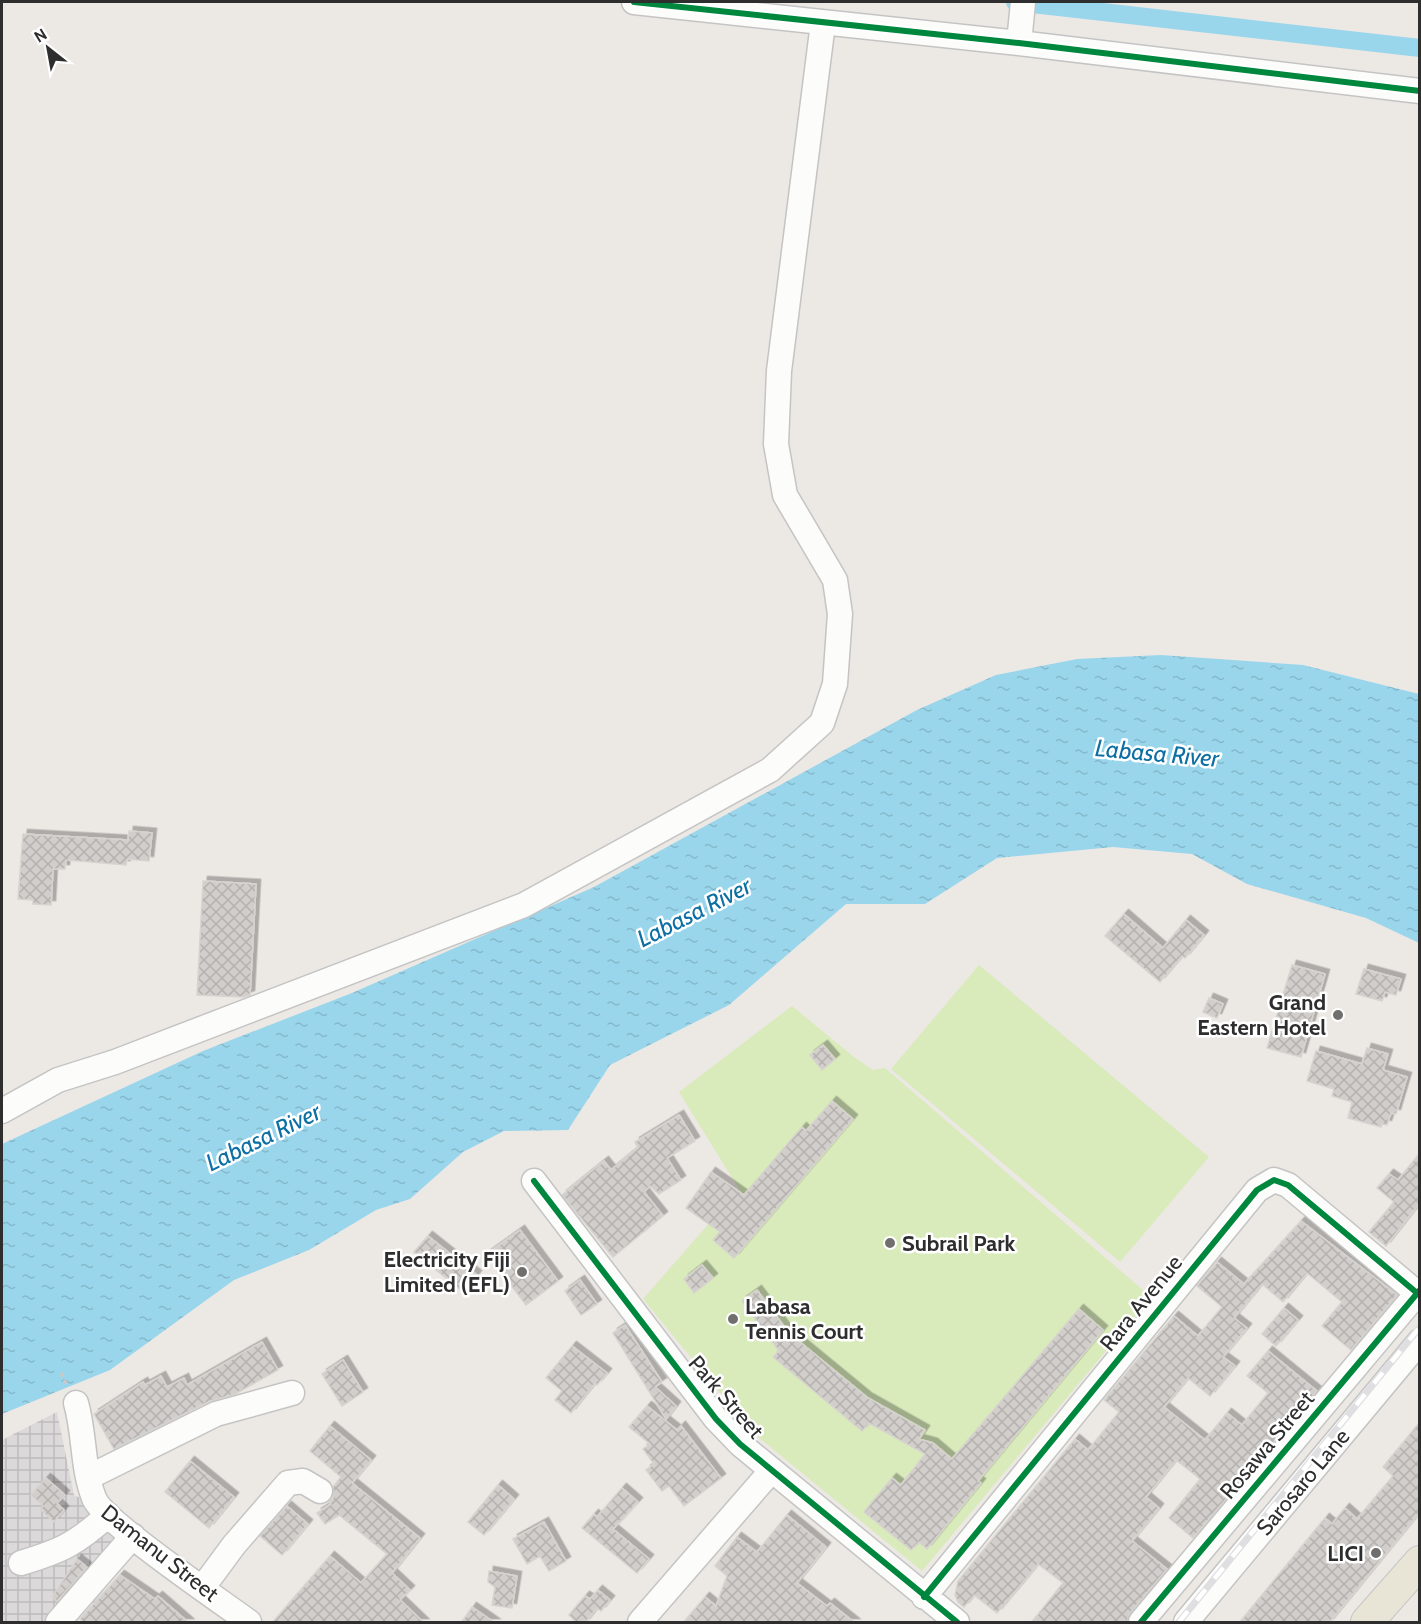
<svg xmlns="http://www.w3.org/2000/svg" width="1421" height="1624" viewBox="0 0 1421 1624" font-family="Cabin,sans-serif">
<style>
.industrial{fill:url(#industrial-grid)}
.pitch{fill:#d9eabb}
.water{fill:url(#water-ripples)}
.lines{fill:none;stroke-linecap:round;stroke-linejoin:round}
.canal{stroke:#99d6ec;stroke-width:18}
.building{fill:url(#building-cross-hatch);stroke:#d7d4d0;stroke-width:1.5;filter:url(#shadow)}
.minor-casing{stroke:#c5c4c5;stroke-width:27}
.major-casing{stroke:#c6c5c4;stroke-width:34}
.path{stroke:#c9c9c8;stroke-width:3;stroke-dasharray:4.5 3;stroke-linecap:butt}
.minor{stroke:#fcfcfb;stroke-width:24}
.major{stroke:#e8e4d6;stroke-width:32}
.rail-casing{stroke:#dfdfe1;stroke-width:7}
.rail{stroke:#fff;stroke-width:4.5;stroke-dasharray:14;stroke-linecap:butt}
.cycleway-casing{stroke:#fff;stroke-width:10}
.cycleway{stroke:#00873e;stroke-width:6}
.poi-dot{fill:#706f6e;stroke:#fff;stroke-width:2}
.labels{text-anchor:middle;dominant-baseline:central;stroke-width:5;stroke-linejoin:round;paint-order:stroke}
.poi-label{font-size:22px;font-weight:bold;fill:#2e2e2e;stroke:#fff;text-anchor:end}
.street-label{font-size:22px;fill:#2e2e2e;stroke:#fff}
.water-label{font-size:24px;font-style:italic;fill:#0d6fa3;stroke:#fff}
</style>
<defs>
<pattern id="industrial-grid" width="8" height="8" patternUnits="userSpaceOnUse" patternTransform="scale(1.5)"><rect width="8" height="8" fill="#dcd9db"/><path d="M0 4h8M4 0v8" fill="none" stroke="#bdbbbc"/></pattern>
<pattern id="water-ripples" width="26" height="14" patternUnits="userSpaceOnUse" patternTransform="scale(1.5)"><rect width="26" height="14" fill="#99d6ec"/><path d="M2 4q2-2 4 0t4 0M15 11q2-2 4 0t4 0" fill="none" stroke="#84b8cb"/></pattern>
<pattern id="building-cross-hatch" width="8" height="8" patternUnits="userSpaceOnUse" patternTransform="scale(1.5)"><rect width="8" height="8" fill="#d1cecb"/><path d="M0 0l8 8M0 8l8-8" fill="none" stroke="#b4b1af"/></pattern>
<filter id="shadow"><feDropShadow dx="4.5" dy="-4.5" stdDeviation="0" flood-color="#0004"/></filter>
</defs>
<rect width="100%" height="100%" fill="#ece8e4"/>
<path class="industrial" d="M 57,1412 L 74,1495 L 144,1528 L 96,1601 L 63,1622 L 2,1622 L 2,1440 Z"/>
<path class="pitch" d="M 979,965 L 1209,1157 L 1120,1262 L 891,1069 Z
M 792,1006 L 854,1057 L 873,1070 L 885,1068 L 1151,1297 L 922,1571 L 753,1433 L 643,1299 L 739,1189 L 679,1092 Z"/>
<path class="water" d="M 1161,655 L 1303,665 L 1419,694 L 1419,943 L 1366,918 L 1247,884 L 1192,854 L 1113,847 L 997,858 L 925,904 L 846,904 L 729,1005 L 610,1065 L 568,1130 L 504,1131 L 463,1152 L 410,1199 L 376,1210 L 309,1250 L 234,1280 L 110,1370 L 2,1414 L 2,1144 L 203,1051 L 352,993 L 594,887 L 917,710 L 996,675 L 1077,659 Z"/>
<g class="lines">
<path class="canal" d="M 1015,2 L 1420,48"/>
</g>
<path class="building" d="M 129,831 L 152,833 L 149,861 L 127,859 L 126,865 L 66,860 L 65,869 L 53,869 L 51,905 L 33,904 L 33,900 L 18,899 L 23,834 L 128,840 Z
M 203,881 L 256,884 L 250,995 L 244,997 L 197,995 Z
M 1124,914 L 1163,948 L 1186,920 L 1204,935 L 1185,958 L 1182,956 L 1160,982 L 1105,936 Z
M 1292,965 L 1325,974 L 1301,1057 L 1267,1048 Z
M 1364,969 L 1401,979 L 1396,995 L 1385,992 L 1382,1001 L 1356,994 Z
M 1209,998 L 1223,1004 L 1217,1018 L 1203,1012 Z
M 823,1045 L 835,1059 L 822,1070 L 810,1055 Z
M 1367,1048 L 1388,1054 L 1383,1070 L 1407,1077 L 1396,1114 L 1391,1113 L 1387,1125 L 1382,1124 L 1381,1127 L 1348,1118 L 1352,1102 L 1332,1096 L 1334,1089 L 1307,1081 L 1316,1051 L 1362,1064 Z
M 832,1101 L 853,1119 L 734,1258 L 713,1240 L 720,1232 L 686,1208 L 711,1172 L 744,1195 L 802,1127 L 806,1131 Z
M 679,1115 L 695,1141 L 667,1158 L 681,1180 L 659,1194 L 650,1186 L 644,1192 L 663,1216 L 613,1257 L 562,1195 L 604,1161 L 611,1170 L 638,1148 L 635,1142 Z
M 1419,1154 L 1419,1204 L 1386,1246 L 1369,1232 L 1394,1202 L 1377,1188 L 1389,1174 L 1398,1180 Z
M 1301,1221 L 1397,1295 L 1351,1350 L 1322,1326 L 1342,1302 L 1307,1273 L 1283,1302 L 1262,1284 L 1234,1318 L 1247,1328 L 1223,1357 L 1235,1366 L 1210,1396 L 1188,1378 L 1164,1407 L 1205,1440 L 1227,1413 L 1242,1425 L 1268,1393 L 1247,1376 L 1268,1351 L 1317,1391 L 1193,1538 L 1169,1518 L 1200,1479 L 1176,1460 L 1146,1497 L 1159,1508 L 1132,1541 L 1167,1569 L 1130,1613 L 1127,1623 L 1031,1623 L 1063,1583 L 1038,1564 L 997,1613 L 974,1595 L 964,1607 L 958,1602 L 955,1595 L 958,1581 L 1075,1439 L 1088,1450 L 1119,1412 L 1104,1400 L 1174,1316 L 1198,1336 L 1222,1307 L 1197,1286 L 1217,1262 L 1244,1284 Z
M 520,1230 L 558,1281 L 526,1305 L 487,1254 Z
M 428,1236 L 477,1275 L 463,1292 L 414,1252 Z
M 702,1265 L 713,1278 L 694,1293 L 684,1279 Z
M 580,1280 L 597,1304 L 581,1315 L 565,1291 Z
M 757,1290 L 789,1333 L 868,1398 L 925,1430 L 919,1439 L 933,1443 L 952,1459 L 1079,1309 L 1103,1330 L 978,1481 L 981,1483 L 927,1549 L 919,1542 L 911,1550 L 864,1512 L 892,1478 L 901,1485 L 925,1454 L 869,1423 L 862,1431 L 773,1357 L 779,1351 L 742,1301 Z
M 1284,1308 L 1298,1320 L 1276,1346 L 1262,1334 Z
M 625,1325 L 662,1382 L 655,1387 L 676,1406 L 666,1419 L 613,1333 Z
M 262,1342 L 278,1370 L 235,1394 L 210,1401 L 114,1449 L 94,1414 L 143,1382 L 145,1385 L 161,1376 L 167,1387 L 184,1378 L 187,1385 Z
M 572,1346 L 607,1373 L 597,1385 L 595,1383 L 571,1413 L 555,1400 L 562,1391 L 546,1378 Z
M 343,1360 L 363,1392 L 342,1406 L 322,1374 Z
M 647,1406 L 677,1430 L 681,1426 L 721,1478 L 684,1506 L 669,1486 L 662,1491 L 646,1470 L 654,1464 L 643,1449 L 650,1444 L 629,1427 Z
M 1419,1423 L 1419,1513 L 1329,1623 L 1239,1623 L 1325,1518 L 1332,1524 L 1345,1508 L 1357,1519 L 1393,1476 L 1383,1467 Z
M 330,1426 L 371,1460 L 352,1483 L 420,1538 L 392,1573 L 410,1590 L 400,1600 L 424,1623 L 272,1623 L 330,1556 L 361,1583 L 387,1554 L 339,1515 L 325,1524 L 317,1513 L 331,1504 L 329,1502 L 333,1498 L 333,1487 L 341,1477 L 310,1451 Z
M 190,1461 L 234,1497 L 209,1528 L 165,1492 Z
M 46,1478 L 65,1495 L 57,1503 L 64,1510 L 54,1522 L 40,1509 L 43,1506 L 31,1495 Z
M 498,1485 L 514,1499 L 484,1535 L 468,1522 Z
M 622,1488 L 638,1502 L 613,1529 L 649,1559 L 637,1573 L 582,1528 L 594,1514 L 597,1517 Z
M 287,1506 L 308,1524 L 282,1555 L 260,1536 Z
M 787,1515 L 826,1547 L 797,1583 L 827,1606 L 830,1603 L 855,1623 L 683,1623 L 705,1597 L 716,1606 L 727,1576 L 715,1566 L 737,1537 L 757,1552 Z
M 544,1522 L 566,1561 L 549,1571 L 540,1556 L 527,1564 L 513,1539 Z
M 77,1559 L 87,1567 L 57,1601 L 52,1597 Z
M 489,1571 L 517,1576 L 512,1608 L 492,1605 L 495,1587 L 488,1582 Z
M 120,1575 L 155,1599 L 158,1596 L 189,1623 L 84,1623 L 80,1619 Z
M 598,1590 L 610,1600 L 601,1611 L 597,1608 L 585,1623 L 577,1623 L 569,1615 L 585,1596 L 590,1599 Z
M 472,1607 L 495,1623 L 461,1623 Z"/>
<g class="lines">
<g class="minor-casing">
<path id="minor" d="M 634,2 L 1019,43 L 1420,91
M 1019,43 L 1023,2
M 2,1111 L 58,1080 L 115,1062 L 524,905 L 770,770 L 822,723 L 835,684 L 840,614 L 835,580 L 785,495 L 776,444 L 779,371 L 823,23
M 534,1181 L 716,1419 L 740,1444 L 957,1622
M 76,1403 C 85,1434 82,1468 94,1498 C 102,1521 222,1602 249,1622
M 89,1477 L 216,1414 L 292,1393
M 21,1563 C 61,1551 76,1544 108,1515
M 203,1587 L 234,1545 L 288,1483 L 303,1481 L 320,1491
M 924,1597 L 1257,1190 L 1274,1180 L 1288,1185 L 1417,1293
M 58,1622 L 133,1536
M 640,1622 L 772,1470
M 1141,1622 L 1420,1290
M 1186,1622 L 1420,1341"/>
</g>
<g class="major-casing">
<path id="major" d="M 1367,1622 L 1420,1562"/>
</g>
<path class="path" d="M 61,1373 L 67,1385"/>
<use href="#minor" class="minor"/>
<use href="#major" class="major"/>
<g class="rail-casing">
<path id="rail" d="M 1179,1622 L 1420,1327"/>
</g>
<use href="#rail" class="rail"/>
<g class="cycleway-casing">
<path id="cycleway" d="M 634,2 L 1019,43 L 1420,91
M 534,1181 L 716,1419 L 740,1444 L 957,1622
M 924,1597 L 1257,1190 L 1274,1180 L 1288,1185 L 1417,1293
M 1141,1622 L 1420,1290"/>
</g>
<use href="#cycleway" class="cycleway"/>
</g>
<g class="poi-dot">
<circle cx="1338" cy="1015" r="6"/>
<circle cx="890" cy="1243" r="6"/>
<circle cx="522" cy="1272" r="6"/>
<circle cx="733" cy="1319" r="6"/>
<circle cx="1376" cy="1553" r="6"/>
</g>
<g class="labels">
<g class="poi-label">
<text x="1326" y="1002">Grand<tspan x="1326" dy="25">Eastern Hotel</tspan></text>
<text x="902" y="1243" text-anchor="start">Subrail Park</text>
<text x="510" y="1259">Electricity Fiji<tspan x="510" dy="25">Limited (EFL)</tspan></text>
<text x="745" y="1306" text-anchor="start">Labasa<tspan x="745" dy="25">Tennis Court</tspan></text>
<text x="1364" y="1553">LICI</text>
</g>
<g class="street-label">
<text transform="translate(1141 1303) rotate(-51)">Rara Avenue</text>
<text transform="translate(726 1397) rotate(49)">Park Street</text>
<text transform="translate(1267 1445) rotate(-50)">Rosawa Street</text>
<text transform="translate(1303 1482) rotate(-50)">Sarosaro Lane</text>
<text transform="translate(160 1553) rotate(38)">Damanu Street</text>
</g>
<g class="water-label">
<text transform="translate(1157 753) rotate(5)">Labasa River</text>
<text transform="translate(694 912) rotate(-27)">Labasa River</text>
<text transform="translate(263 1137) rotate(-26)">Labasa River</text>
</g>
</g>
<rect width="1421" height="1624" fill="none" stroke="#2e2e2e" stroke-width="6"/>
<g transform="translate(48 48) rotate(329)" stroke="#ffffff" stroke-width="4.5" paint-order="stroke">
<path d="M0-4.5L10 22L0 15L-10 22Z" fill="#2e2e2e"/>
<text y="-9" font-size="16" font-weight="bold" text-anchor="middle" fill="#2e2e2e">N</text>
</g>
</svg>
